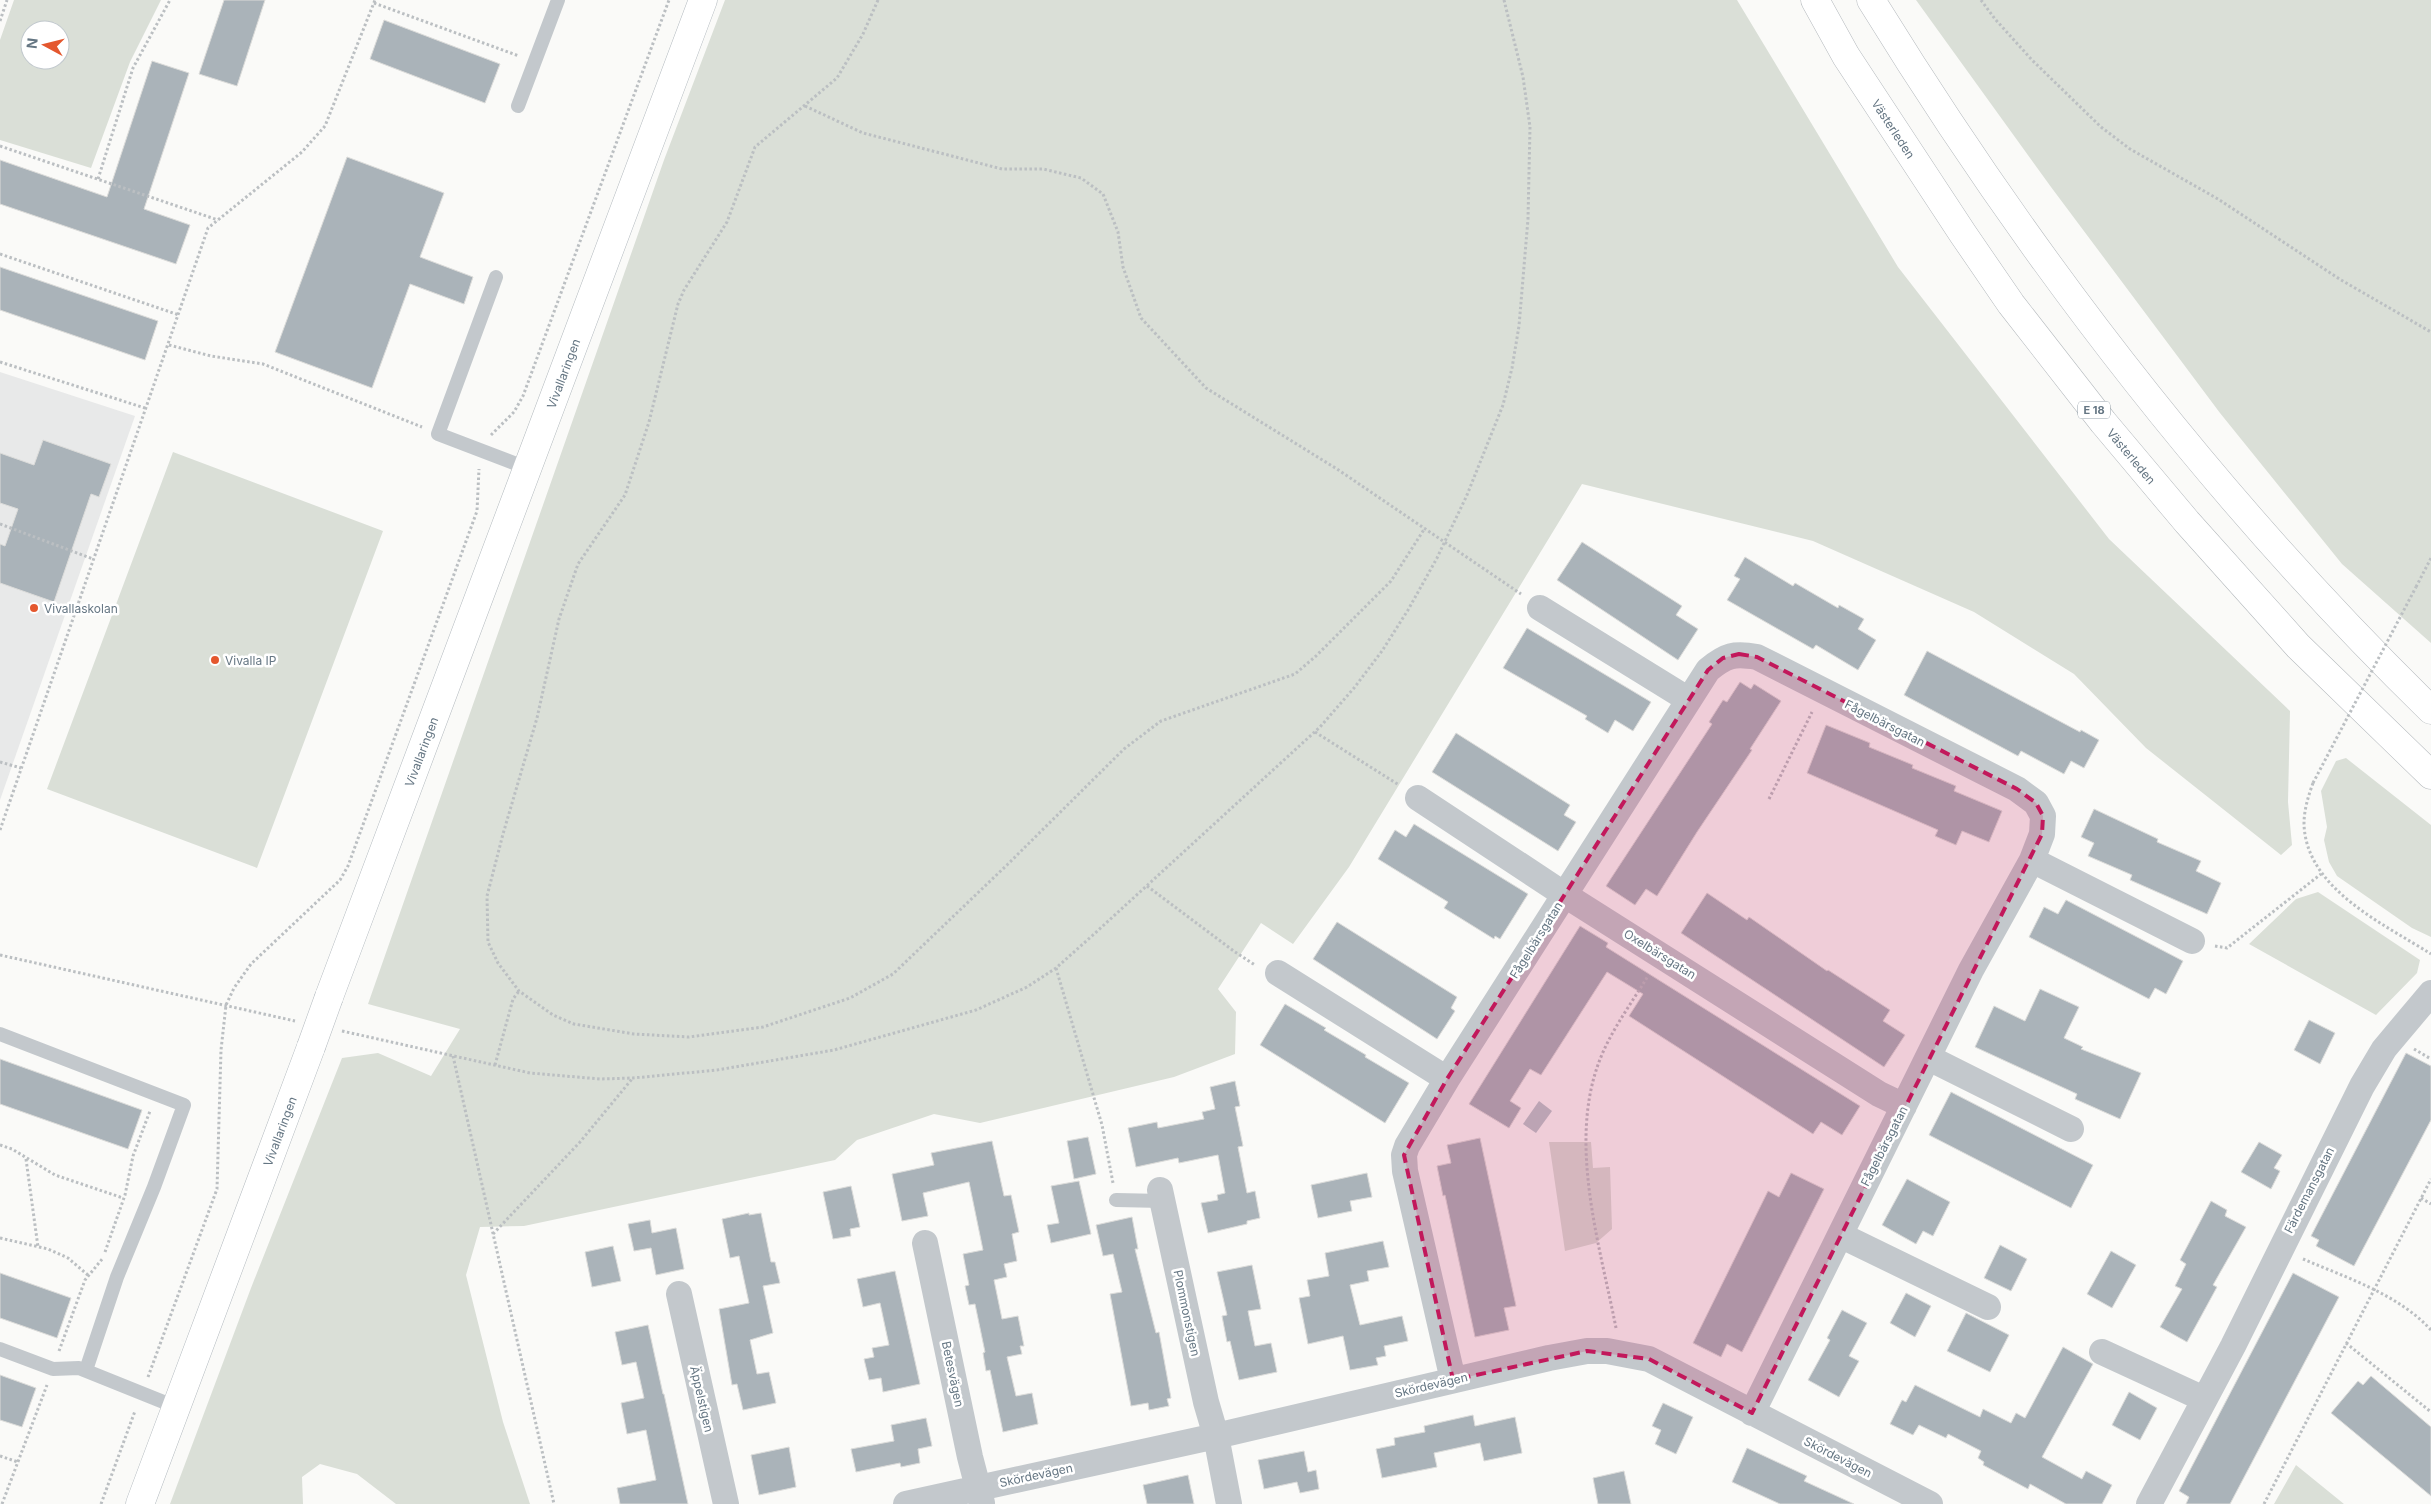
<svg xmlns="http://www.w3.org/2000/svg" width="2431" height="1504" viewBox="0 0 2431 1504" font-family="Inter,sans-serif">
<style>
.built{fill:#e8e9e9}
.green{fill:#dadfd7;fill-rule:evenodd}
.water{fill:#bbc7cb}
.building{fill:#aab3b9;stroke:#dcdcda}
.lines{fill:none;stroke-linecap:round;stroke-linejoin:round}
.secondary-casing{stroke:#b3babf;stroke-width:29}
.highway-casing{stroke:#b4b9bd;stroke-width:29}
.path{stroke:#bbbfc2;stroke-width:3;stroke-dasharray:2.5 2.5;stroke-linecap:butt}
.lane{stroke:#c3c8cc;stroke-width:14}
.street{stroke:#c3c8cc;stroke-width:26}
.secondary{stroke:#fff;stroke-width:28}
.highway{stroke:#fff;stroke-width:28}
.secondary-bridge-casing{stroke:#b3babf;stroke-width:29;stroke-linecap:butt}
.path-bridge{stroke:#bbbfc2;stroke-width:3;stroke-dasharray:2.5 2.5;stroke-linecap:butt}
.secondary-bridge{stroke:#fff;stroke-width:28}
.marked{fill:#c2185b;fill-opacity:0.2;stroke:#c2185b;stroke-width:4;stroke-dasharray:10 6;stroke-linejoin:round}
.poi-dot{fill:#e4572e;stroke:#fff;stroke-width:2}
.labels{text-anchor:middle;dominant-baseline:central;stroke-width:5;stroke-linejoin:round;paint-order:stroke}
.shield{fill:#fff;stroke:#939fa8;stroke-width:1}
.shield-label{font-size:11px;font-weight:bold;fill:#657683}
.street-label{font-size:12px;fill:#657683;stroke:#fff}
.poi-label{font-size:12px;fill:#657683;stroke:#fff;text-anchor:start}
</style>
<rect width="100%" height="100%" fill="#fafaf8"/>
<path class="built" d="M 0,372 L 135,416 L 0,800 Z"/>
<path class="green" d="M 14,0 L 161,0 L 130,62 L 91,168 L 0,140 L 0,40 ZM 30,30 L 60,30 L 60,60 L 30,60 Z
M 725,0 L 1737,0 L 1898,267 L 2109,539 L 2290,711 L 2288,802 L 2292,845 L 2281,855 L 2146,748 L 2074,674 L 1974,612 L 1813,541 L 1582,484 L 1349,867 L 1293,944 L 1261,923 L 1218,989 L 1236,1012 L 1235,1054 L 1174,1077 L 980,1123 L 934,1114 L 857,1140 L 835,1160 L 524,1226 L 480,1227 L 466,1275 L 503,1422 L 530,1504 L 396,1504 L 357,1474 L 320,1464 L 302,1477 L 303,1504 L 170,1504 L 251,1288 L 342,1058 L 378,1053 L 431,1076 L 460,1029 L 368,1004 L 664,160 Z
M 1916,0 L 2431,0 L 2431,643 L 2342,564 L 2220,413 L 2051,187 Z
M 173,452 L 383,531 L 257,868 L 47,789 Z
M 2346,758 L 2431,825 L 2431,937 L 2412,928 L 2337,876 L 2329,862 L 2324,840 L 2327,827 L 2321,791 L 2336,761 Z
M 2318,892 L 2420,960 L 2417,973 L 2376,1015 L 2249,944 L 2296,899 Z
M 1549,1142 L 1591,1142 L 1593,1168 L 1610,1167 L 1612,1229 L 1596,1243 L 1565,1251 Z
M 2296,1465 L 2344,1504 L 2274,1504 Z"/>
<path class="water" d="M 1539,1101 L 1552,1111 L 1536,1133 L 1523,1124 Z"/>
<path class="building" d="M 224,0 L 265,0 L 237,86 L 199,74 Z
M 384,20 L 500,64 L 485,103 L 370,59 Z
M 152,61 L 189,73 L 144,209 L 190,225 L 176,264 L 0,204 L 0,160 L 107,197 Z
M 347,157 L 444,193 L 420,257 L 473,277 L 464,304 L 410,284 L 372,388 L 275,352 Z
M 0,267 L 158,321 L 145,360 L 0,310 Z
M 43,440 L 111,464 L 99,497 L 91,494 L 54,602 L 0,583 L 0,544 L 5,546 L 18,509 L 0,503 L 0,453 L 34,465 Z
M 1582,542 L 1682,606 L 1676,615 L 1698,629 L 1678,660 L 1557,580 Z
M 1745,557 L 1793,586 L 1795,583 L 1838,608 L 1839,605 L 1864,619 L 1858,629 L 1876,640 L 1858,670 L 1816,645 L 1813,649 L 1727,600 L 1740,579 L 1734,576 Z
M 1527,628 L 1651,702 L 1633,731 L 1615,720 L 1608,733 L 1585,719 L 1587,716 L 1503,668 Z
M 1927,651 L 2080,732 L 2081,730 L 2099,740 L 2084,768 L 2071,761 L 2064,774 L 2021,751 L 2018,756 L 1904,695 Z
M 1740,682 L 1751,689 L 1754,684 L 1781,701 L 1750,749 L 1752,750 L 1697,832 L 1657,896 L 1646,889 L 1635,905 L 1606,886 L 1712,724 L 1709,722 L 1723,700 L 1727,702 Z
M 1826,725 L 1870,743 L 1869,747 L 1913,765 L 1912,768 L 1956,786 L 1954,791 L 2002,811 L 1989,842 L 1962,831 L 1956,845 L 1935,836 L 1938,830 L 1807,773 Z
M 1456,733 L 1570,805 L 1564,815 L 1576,822 L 1558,851 L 1432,772 Z
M 2094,809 L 2158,839 L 2157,842 L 2201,861 L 2196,871 L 2221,883 L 2207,914 L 2130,880 L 2132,875 L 2088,856 L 2094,843 L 2081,837 Z
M 1414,824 L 1528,894 L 1500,939 L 1495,936 L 1494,939 L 1444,908 L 1448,902 L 1378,859 L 1395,830 L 1406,837 Z
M 1707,893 L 1747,920 L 1749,917 L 1827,971 L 1828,970 L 1890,1010 L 1883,1021 L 1905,1035 L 1884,1067 L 1681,933 Z
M 2066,900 L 2183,961 L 2166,994 L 2155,988 L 2149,999 L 2029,937 L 2044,907 L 2058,914 Z
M 1337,922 L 1457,997 L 1451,1008 L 1455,1011 L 1437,1039 L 1313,959 Z
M 1580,926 L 1608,943 L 1606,947 L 1860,1106 L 1842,1135 L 1821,1122 L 1813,1134 L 1629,1016 L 1643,994 L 1607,972 L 1541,1075 L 1530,1069 L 1510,1101 L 1521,1108 L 1509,1128 L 1469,1104 Z
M 2040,989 L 2079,1007 L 2064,1038 L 2083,1047 L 2081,1049 L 2141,1073 L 2120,1119 L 2075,1099 L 2077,1094 L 1975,1047 L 1994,1006 L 2025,1021 Z
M 1285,1004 L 1326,1028 L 1324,1030 L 1366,1055 L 1365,1057 L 1409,1083 L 1385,1123 L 1260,1045 Z
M 2309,1020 L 2335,1033 L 2320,1064 L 2294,1050 Z
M 2406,1053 L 2431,1066 L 2431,1120 L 2354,1266 L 2316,1246 L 2319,1240 L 2311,1236 Z
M 0,1059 L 142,1110 L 128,1149 L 0,1104 Z
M 1235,1081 L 1240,1106 L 1235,1107 L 1243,1146 L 1238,1147 L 1247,1193 L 1255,1191 L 1260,1218 L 1247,1221 L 1247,1224 L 1208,1233 L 1201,1203 L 1218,1200 L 1217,1195 L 1225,1193 L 1218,1155 L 1179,1163 L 1178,1158 L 1136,1167 L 1128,1128 L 1157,1122 L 1158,1128 L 1204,1119 L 1202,1112 L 1215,1109 L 1210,1087 Z
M 1951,1092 L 2093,1165 L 2071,1208 L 1929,1135 Z
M 1088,1137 L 1096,1174 L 1074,1179 L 1067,1141 Z
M 1480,1138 L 1516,1306 L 1504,1308 L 1509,1330 L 1475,1337 L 1445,1195 L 1443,1196 L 1437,1166 L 1451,1163 L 1447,1145 Z
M 992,1141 L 1004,1196 L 1011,1195 L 1019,1232 L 1012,1234 L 1017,1261 L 1004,1264 L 1007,1277 L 994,1280 L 1002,1319 L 1018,1316 L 1024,1346 L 1020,1346 L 1022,1354 L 1007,1357 L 1016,1396 L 1032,1393 L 1038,1424 L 1003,1432 L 990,1370 L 986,1371 L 983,1353 L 985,1352 L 975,1304 L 969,1305 L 965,1286 L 969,1285 L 963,1254 L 983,1250 L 969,1182 L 923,1193 L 928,1216 L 902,1221 L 892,1174 L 934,1165 L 931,1153 Z
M 2259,1142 L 2282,1155 L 2274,1168 L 2280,1171 L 2271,1189 L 2241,1172 Z
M 1367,1173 L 1372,1197 L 1350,1201 L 1352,1211 L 1318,1218 L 1311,1185 Z
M 1791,1173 L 1824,1189 L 1742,1352 L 1727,1344 L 1721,1357 L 1693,1343 L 1768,1191 L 1779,1197 Z
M 1907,1179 L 1950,1202 L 1933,1236 L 1923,1231 L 1916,1244 L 1882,1225 Z
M 1079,1181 L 1091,1234 L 1051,1243 L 1047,1225 L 1059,1223 L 1051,1186 Z
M 851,1186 L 860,1227 L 850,1229 L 851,1236 L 833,1239 L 823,1192 Z
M 2211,1201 L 2227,1210 L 2225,1216 L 2246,1227 L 2213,1285 L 2217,1287 L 2187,1342 L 2160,1327 L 2182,1289 L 2175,1286 L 2186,1264 L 2180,1260 Z
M 749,1213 L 749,1215 L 761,1213 L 771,1262 L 775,1262 L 780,1283 L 763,1286 L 773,1333 L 750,1340 L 757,1374 L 769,1372 L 776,1403 L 743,1410 L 737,1384 L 732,1385 L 719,1309 L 749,1303 L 739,1256 L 730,1258 L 722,1219 Z
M 1132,1217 L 1138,1249 L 1135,1249 L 1156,1333 L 1159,1332 L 1171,1398 L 1167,1399 L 1169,1406 L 1149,1410 L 1148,1403 L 1131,1406 L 1110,1294 L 1122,1292 L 1113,1254 L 1103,1256 L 1096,1225 Z
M 650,1220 L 652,1233 L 676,1228 L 684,1269 L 656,1275 L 651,1248 L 634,1251 L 628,1224 Z
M 1383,1241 L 1389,1267 L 1367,1271 L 1369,1281 L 1350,1285 L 1360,1325 L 1402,1316 L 1408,1341 L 1384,1346 L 1386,1356 L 1376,1358 L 1378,1365 L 1350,1370 L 1343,1336 L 1308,1344 L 1299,1298 L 1310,1296 L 1307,1280 L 1329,1276 L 1325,1253 Z
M 2000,1245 L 2027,1259 L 2011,1291 L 1984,1278 Z
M 613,1246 L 621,1281 L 592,1287 L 585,1252 Z
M 2111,1251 L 2136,1265 L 2112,1308 L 2087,1294 Z
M 1252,1265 L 1261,1309 L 1248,1311 L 1255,1346 L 1271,1343 L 1277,1372 L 1239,1380 L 1230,1341 L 1227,1342 L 1222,1316 L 1227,1315 L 1217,1272 Z
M 895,1271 L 920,1384 L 883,1392 L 881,1378 L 869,1380 L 864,1359 L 874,1357 L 872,1348 L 889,1345 L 880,1303 L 863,1307 L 857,1279 Z
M 0,1273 L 71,1298 L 57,1338 L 0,1318 Z
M 2293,1273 L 2339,1297 L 2230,1504 L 2186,1504 L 2189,1497 L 2179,1491 Z
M 1906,1293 L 1931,1306 L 1915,1337 L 1890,1323 Z
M 1842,1310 L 1867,1323 L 1849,1356 L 1859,1361 L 1839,1397 L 1808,1380 L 1830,1340 L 1827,1338 Z
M 1966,1313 L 2009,1335 L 1990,1372 L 1947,1351 Z
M 648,1325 L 663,1394 L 664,1394 L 688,1504 L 620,1504 L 617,1488 L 656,1480 L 646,1430 L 627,1434 L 621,1403 L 644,1398 L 636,1362 L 622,1365 L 615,1332 Z
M 2063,1347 L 2093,1364 L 2042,1457 L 2082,1479 L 2086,1471 L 2112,1485 L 2102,1504 L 2066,1504 L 2030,1484 L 2028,1489 L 1983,1465 L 1984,1462 L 1978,1458 L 1981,1451 L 1948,1434 L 1946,1438 L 1919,1425 L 1913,1435 L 1890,1424 L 1902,1400 L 1906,1402 L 1915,1385 L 1980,1417 L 1983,1409 L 2011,1423 L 2016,1413 L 2025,1418 Z
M 0,1375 L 36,1388 L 22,1427 L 0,1420 Z
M 2371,1376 L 2431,1427 L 2431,1496 L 2331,1413 L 2358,1381 L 2363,1385 Z
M 2129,1392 L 2157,1408 L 2140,1440 L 2112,1425 Z
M 1663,1403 L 1693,1417 L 1676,1454 L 1655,1444 L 1661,1430 L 1652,1426 Z
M 1473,1415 L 1475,1426 L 1515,1417 L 1522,1453 L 1484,1461 L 1480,1443 L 1434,1453 L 1437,1467 L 1382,1478 L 1376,1449 L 1395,1445 L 1394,1438 L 1425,1432 L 1424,1426 Z
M 926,1418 L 932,1446 L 918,1449 L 920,1463 L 901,1467 L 900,1463 L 856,1472 L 851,1449 L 894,1441 L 891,1425 Z
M 789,1447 L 796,1487 L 759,1495 L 751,1455 Z
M 1747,1448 L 1807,1476 L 1804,1481 L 1854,1504 L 1780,1504 L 1732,1482 Z
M 1304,1451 L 1308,1472 L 1316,1470 L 1319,1489 L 1300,1493 L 1297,1482 L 1264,1489 L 1258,1460 Z
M 1624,1471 L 1631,1504 L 1598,1504 L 1593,1478 Z
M 1188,1475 L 1194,1504 L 1147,1504 L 1143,1485 Z"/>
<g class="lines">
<g class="secondary-casing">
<g id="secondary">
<path id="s1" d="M 329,997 L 703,0"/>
<path id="s2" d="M 140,1504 L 311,1047"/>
</g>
</g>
<g class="highway-casing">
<g id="highway">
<path id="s3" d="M 1815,0 L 1846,56 L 1963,234 L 2011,304 L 2103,422 L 2187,522 L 2298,646 L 2431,775"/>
<path d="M 1871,0 C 2030,258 2214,498 2431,710"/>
</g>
</g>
<path class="path" d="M 878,0 L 863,34 L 837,78 L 755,147 L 727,222 L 684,290 L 678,304 L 649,422 L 625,495 L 578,564 L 559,619 L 537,718 L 503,834 L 487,896 L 488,942 L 498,963 L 519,991 L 553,1015 L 574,1024 L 634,1034 L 689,1037 L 763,1027 L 850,998 L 893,974 L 1008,864 L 1124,749 L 1161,721 L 1295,674 L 1316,656 L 1391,581 L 1425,528
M 1981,0 L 1995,19 L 2032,60 L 2101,127 L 2130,149 L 2218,199 L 2341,280 L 2431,332
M 374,3 L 519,56
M 0,21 L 7,0
M 805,106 L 863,133 L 1002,169 L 1043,169 L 1081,178 L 1103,194 L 1118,232 L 1123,267 L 1141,318 L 1206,388 L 1337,469 L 1521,594
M 0,146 L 218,220
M 98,179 L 133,68 L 170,0
M 0,254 L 179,315
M 169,345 L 211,356 L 263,364 L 422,427
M 0,362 L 145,408
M 491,435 L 514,412 L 523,396 L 669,0
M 0,524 L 93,559
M 2416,587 L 2431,558
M 1315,732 L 1399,785
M 0,762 L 21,768
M 2313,783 C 2308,797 2304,810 2304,824 C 2306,889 2384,924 2431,954
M 1769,799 L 1812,712
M 0,830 L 208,228 L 302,152 L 325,126 L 375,0
M 1147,886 L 1235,952 L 1255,965
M 2215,946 L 2227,948 L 2321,874
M 0,955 L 295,1021
M 1056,968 L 1102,1125 L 1113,1183
M 342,1031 L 530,1073 L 600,1079 L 633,1078 L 717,1070 L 834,1050 L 976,1010 L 1027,987 L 1056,968 L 1093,935 L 1320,727 L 1354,688 L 1382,651 L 1408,610 L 1437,558 L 1467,495 L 1503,405 L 1512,368 L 1519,326 L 1528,219 L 1530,127 L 1523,77 L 1504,0
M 2414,1049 L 2431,1059
M 453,1056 L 554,1504
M 495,1065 L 513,999 L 519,991
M 0,1145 L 12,1149 L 55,1175 L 123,1198
M 26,1159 L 38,1247
M 2421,1198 L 2431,1204
M 493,1234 L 580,1142 L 632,1079
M 0,1238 L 48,1249 L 68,1258 L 89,1276
M 105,1252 L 125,1195 L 133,1156 L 150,1111
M 2303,1259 C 2347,1278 2398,1294 2431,1330
M 1616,1328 C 1600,1246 1568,1144 1599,1062 C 1610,1032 1631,1004 1648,976
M 2346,1343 L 2431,1412
M 59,1351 L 85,1280 L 103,1258
M 148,1377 L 217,1189 L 221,1050 L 226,1005 L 234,988 L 251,964 L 340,880 L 348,866 L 477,511 L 479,469
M 0,1456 L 18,1462
M 2,1504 L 47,1385
M 101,1504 L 135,1411
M 2264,1504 L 2431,1179"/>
<path class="lane" d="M 518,106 L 558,0
M 496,277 L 438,434 L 527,468
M 0,1034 L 184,1105 L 154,1187 L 117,1277 L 86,1370
M 1116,1200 L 1163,1201
M 0,1349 L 53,1369 L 79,1368 L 176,1407"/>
<path class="street" d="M 1540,608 L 1689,700
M 1418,798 L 1565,895 L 1879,1094 L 1904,1106
M 2032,860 L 2192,941
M 1278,973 L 1447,1079
M 1929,1058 L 2071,1129
M 1160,1190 L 1206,1402 L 1216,1436 L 1229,1504
M 1840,1235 L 1988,1307
M 925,1243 L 970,1457 L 982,1503
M 679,1294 L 726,1504
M 2102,1352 L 2204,1399
M 1453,1380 L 1405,1171 L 1404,1155 L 1407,1146 L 1447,1079 L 1708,670 C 1726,655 1734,653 1757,657 L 2017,789 L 2036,803 L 2043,816 L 2042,834 L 2032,860 L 1971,970 L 1752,1413
M 906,1504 L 1216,1436 L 1549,1358 L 1587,1351 L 1607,1351 L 1649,1359 L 1930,1504
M 2149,1504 L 2233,1346 L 2362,1086 L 2384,1049 L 2431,993"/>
<use href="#secondary" class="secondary"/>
<use href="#highway" class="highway"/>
<g class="secondary-bridge-casing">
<path id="secondary-bridge" d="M 311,1047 L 329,997"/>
</g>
<path class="path-bridge" d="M 2313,783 L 2416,587"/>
<use href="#secondary-bridge" class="secondary-bridge"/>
</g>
<path class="marked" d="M 1739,654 L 1757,657 L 2017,789 L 2036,803 L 2043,816 L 2042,834 L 1752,1413 L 1649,1359 L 1587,1351 L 1453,1380 L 1404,1155 L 1447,1079 L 1708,670 L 1723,658 Z"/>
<g class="poi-dot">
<circle cx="34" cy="608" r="5"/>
<circle cx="215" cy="660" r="5"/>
</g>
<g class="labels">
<rect class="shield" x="2078" y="401.5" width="32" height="17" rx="4"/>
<g class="shield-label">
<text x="2094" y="410">E 18</text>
</g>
<g class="street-label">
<text stroke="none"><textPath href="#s3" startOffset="151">Västerleden</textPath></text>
<text stroke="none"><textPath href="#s1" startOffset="666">Vivallaringen</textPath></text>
<text stroke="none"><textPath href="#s3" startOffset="556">Västerleden</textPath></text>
<text transform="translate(1885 723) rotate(27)">Fågelbärsgatan</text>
<text stroke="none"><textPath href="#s1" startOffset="262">Vivallaringen</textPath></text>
<text transform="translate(1536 940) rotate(-58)">Fågelbärsgatan</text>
<text transform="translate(1660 954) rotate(32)">Oxelbärsgatan</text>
<text stroke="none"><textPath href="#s2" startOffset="398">Vivallaringen</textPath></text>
<text transform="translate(1884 1146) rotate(-63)">Fågelbärsgatan</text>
<text transform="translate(2309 1190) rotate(-63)">Färdemansgatan</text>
<text transform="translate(1187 1313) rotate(78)">Plommonstigen</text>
<text transform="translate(953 1374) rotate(78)">Betesvägen</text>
<text transform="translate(1431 1385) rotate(-13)">Skördevägen</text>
<text transform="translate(702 1399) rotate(77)">Äppelstigen</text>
<text transform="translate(1838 1457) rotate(27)">Skördevägen</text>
<text transform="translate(1036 1475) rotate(-12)">Skördevägen</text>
</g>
<g class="poi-label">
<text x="44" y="608">Vivallaskolan</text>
<text x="225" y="660">Vivalla IP</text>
</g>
</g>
<g transform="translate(45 45) rotate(277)"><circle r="24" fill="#ffffff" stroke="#c1c8cd"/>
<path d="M0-4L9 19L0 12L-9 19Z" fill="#e4572e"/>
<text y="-8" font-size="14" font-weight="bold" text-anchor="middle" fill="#657683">N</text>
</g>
</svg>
